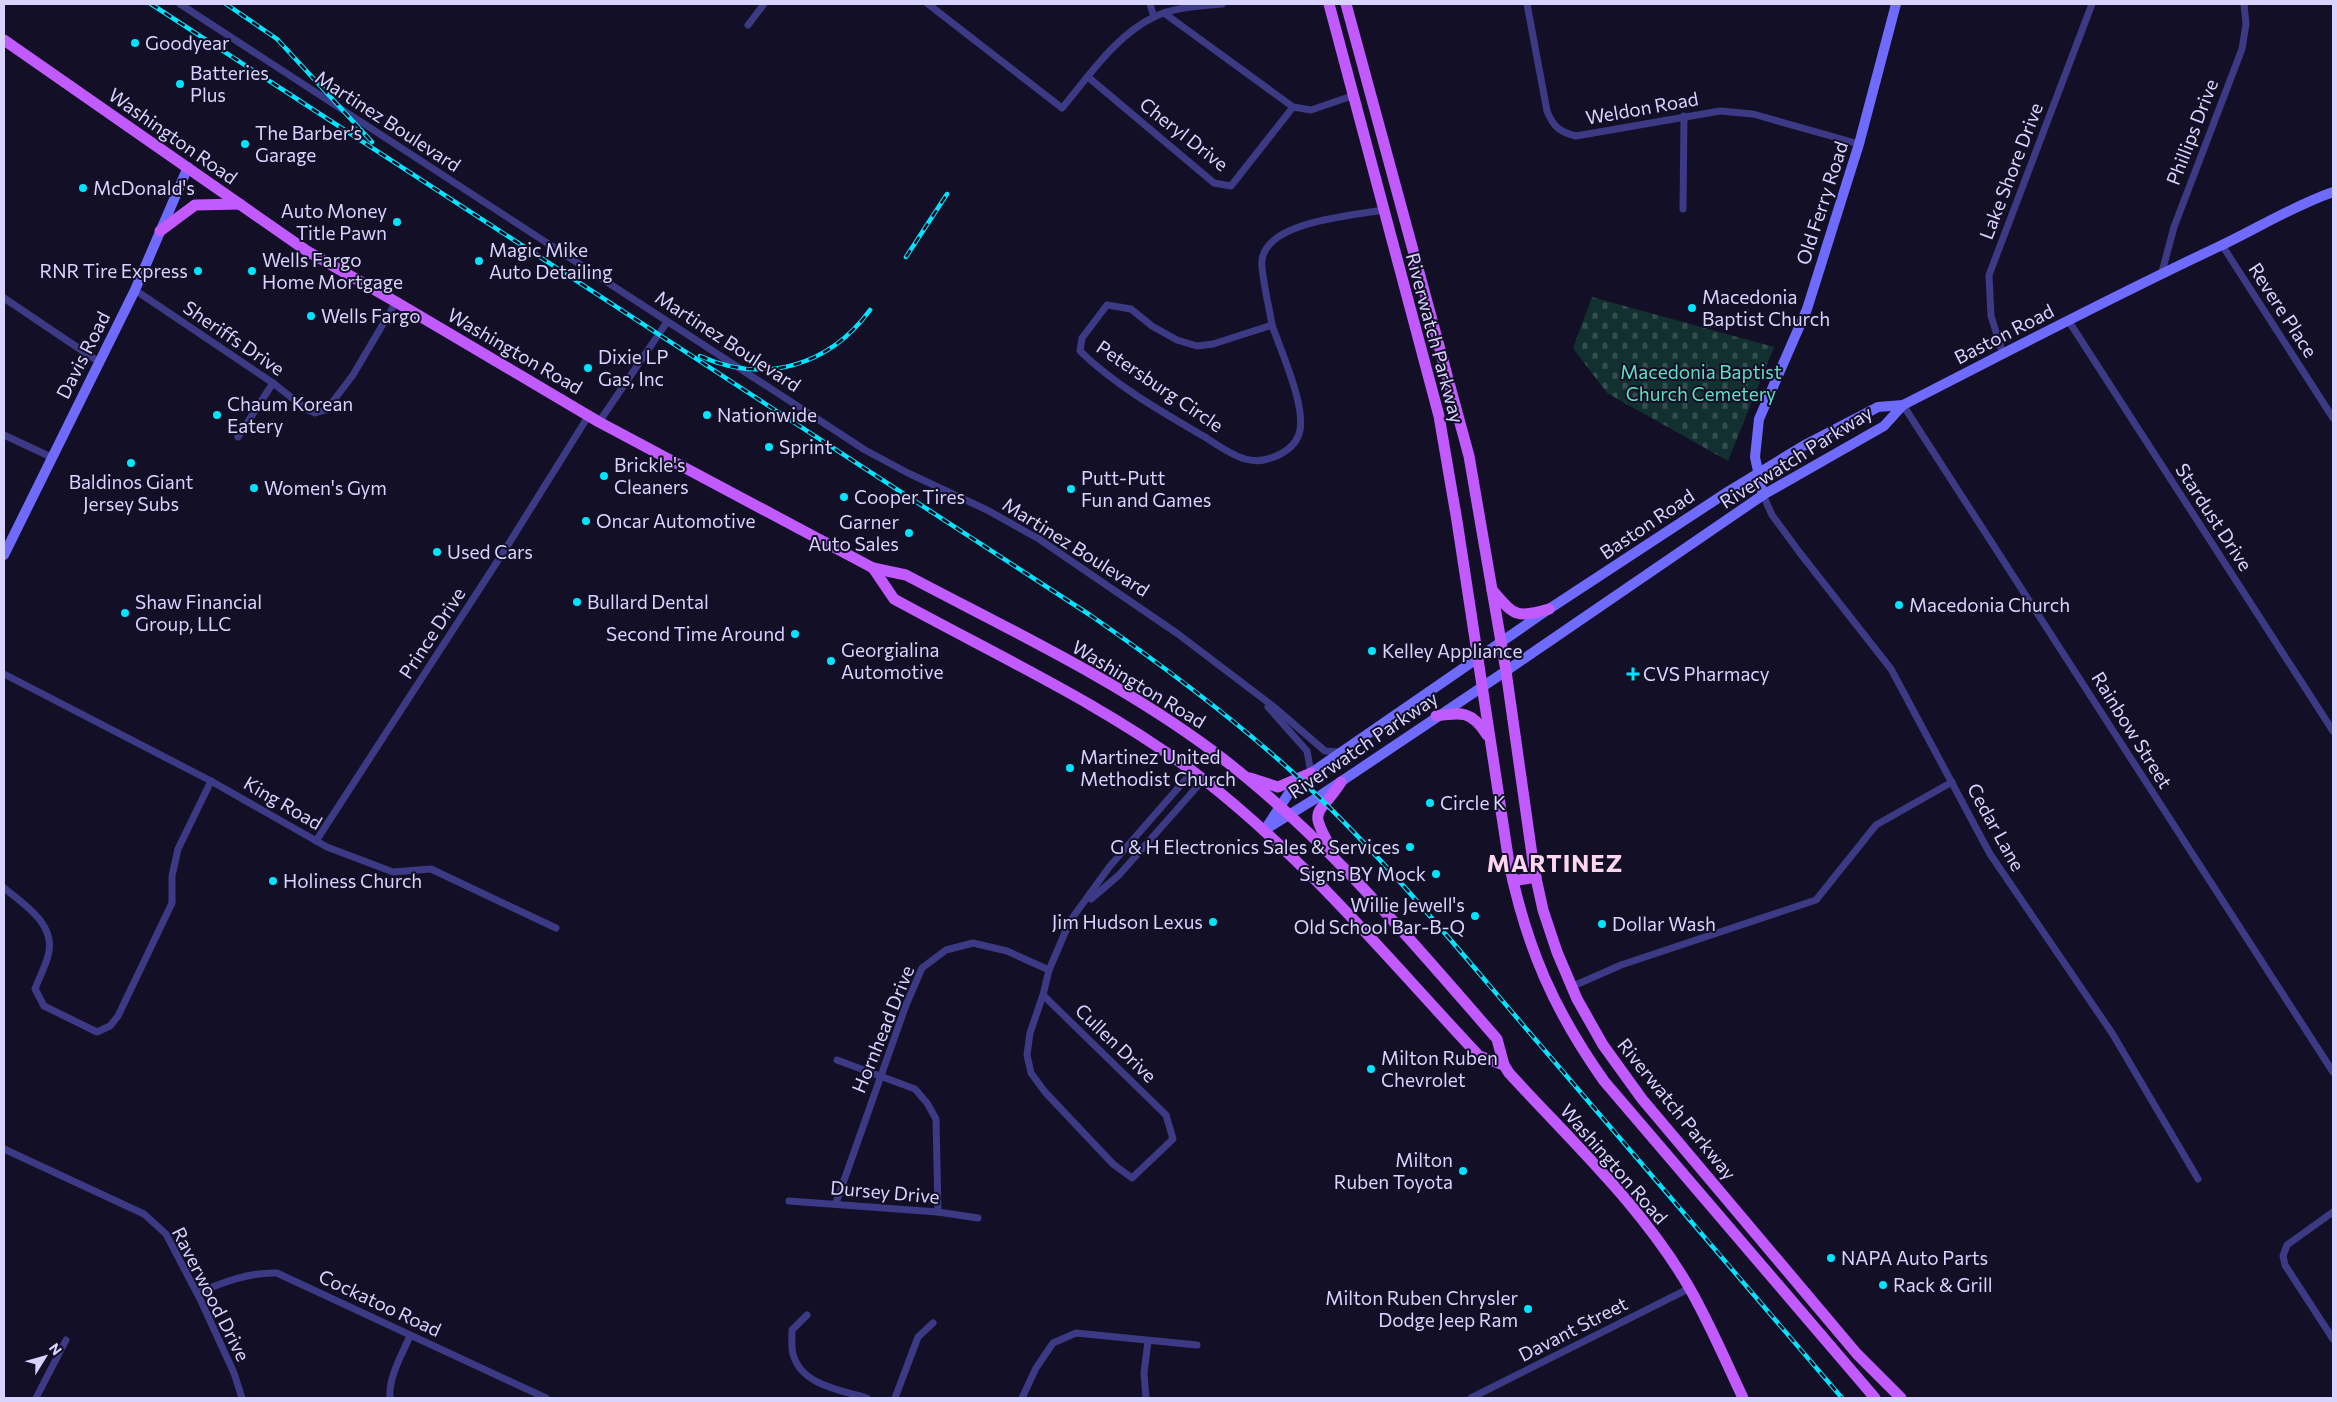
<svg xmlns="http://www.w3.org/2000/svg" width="2337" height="1402" viewBox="0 0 2337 1402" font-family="Commissioner,sans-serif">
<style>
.cemetery{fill:url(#cemetery-stones)}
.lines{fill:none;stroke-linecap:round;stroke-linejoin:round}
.street{stroke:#3d3a85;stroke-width:7}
.secondary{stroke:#6f6bff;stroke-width:10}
.primary{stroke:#c25bff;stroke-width:11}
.rail-casing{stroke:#00e5ff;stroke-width:4.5}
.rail{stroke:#130f26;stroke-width:2.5;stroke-dasharray:8;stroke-linecap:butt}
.poi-dot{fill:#00e5ff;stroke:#130f26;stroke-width:2}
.labels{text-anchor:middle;stroke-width:4;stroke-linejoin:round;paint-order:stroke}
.poi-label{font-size:19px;fill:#d9d4ff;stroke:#130f26;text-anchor:start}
.street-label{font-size:19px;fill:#d9d4ff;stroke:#130f26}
.park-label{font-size:19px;fill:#5fe0c0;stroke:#130f26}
.district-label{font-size:24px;font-weight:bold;letter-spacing:1px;fill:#ffd6f0;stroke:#130f26}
</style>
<defs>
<pattern id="cemetery-stones" width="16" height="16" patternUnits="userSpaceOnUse" patternTransform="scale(1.25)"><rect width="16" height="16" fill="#12302f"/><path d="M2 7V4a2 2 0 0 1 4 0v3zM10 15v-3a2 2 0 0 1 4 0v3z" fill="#344d4e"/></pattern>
</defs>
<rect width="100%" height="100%" fill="#130f26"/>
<polygon class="cemetery" points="1592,297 1774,347 1728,461 1607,393 1573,348"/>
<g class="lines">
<g class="street">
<polyline points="180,4 865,450 908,473 987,510 1039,539 1178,634 1274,707 1325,751 1339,752"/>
<path d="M928 4 1062 108C1089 76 1116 35 1154 17 1174 7 1200 6 1222 4"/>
<polyline points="1150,4 1154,17"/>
<path d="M1527 4 1547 111C1553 126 1559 132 1576 136L1720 111 1753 114 1859 144"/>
<polyline points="1164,13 1293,107 1311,110 1352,96"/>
<polyline points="748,25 764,4"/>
<polyline points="1088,77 1214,183 1231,186 1293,107"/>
<polyline points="1683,209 1684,116"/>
<polyline points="2222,245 2333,418"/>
<polyline points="2162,272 2174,227 2242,49 2246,24 2244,4"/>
<polyline points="135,290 273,383 306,409 315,413 325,410 334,400 353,375 396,302"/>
<polyline points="4,298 99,362"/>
<path d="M1107 305 1131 309 1152 326 1177 340 1197 346 1213 344 1272 325C1281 351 1305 404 1300 430 1296 452 1265 465 1245 459 1231 455 1217 445 1205 437 1162 412 1116 386 1080 351L1082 338Z"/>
<polyline points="2068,320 2333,731"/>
<path d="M1272 325C1270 311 1260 270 1262 260 1267 221 1352 216 1383 210"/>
<polyline points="2003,354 1991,316 1989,275 2092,4"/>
<polyline points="1903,405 2333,1072"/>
<polyline points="599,422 667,322"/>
<polyline points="4,435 51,457"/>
<polyline points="238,437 273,383"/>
<polyline points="1763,495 1772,515 1800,553 1891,669 1990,854 2112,1033 2198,1179"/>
<polyline points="4,674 211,781 327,847 393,872 431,869 556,928"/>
<polyline points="1268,707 1307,751 1311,773"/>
<polyline points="316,841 506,548 589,415"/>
<path d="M4 888C25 905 57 925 48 956 45 967 39 978 35 989L44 1006 97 1032 110 1026 118 1016 172 903V876L178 849 211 781"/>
<polyline points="1091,899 1119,875 1203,780"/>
<polyline points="1571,987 1621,965 1816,900 1876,825 1952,782"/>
<polyline points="1043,995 1166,1115 1173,1139 1132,1178 1113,1164 1045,1092 1031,1073 1027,1055 1030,1033 1043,995 1049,970 1070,921 1110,866 1192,772"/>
<polyline points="837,1060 915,1089 927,1103 936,1119 938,1212"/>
<polyline points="4,1149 144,1214 166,1234 201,1301 234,1373 242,1398"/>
<polyline points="789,1201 938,1212 978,1218"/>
<polyline points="836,1203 906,1005 922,968 946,950 973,943 1007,951 1049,970"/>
<polyline points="2333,1212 2287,1245 2283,1256 2285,1265 2333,1339"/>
<path d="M197 1293C222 1283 249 1272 277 1273L546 1398"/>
<path d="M807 1315 792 1330C792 1338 791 1347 793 1354 801 1385 840 1390 867 1398"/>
<polyline points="36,1398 66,1340"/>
<path d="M390 1398C388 1378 402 1354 410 1336"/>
<polyline points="895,1398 918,1337 933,1323"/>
<polyline points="1022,1398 1036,1368 1053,1343 1076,1333 1197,1345"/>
<polyline points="1146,1398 1144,1373 1148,1341"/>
<polyline points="1471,1398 1690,1288"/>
</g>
<g class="secondary">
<polyline points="1763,495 1755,457 1759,419 1807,309 1859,144 1896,4"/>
<polyline points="4,555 135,290 188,167"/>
<polyline points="1266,829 1318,797 1506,671 1763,495 1884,426 1903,405"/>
<path d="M1264 831 1289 793 1311 773 1549 609 1729 491 1803 446 1878 407 1903 405C2009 351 2113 296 2220 246 2258 228 2293 206 2333 192"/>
</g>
<g class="primary">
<path d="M1329 4 1439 416 1457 521 1509 863C1527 949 1554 1010 1604 1081L1875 1398"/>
<polyline points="1346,4 1469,456 1506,671 1534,869 1543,910 1557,952 1577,999 1603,1045 1642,1099 1857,1354 1901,1398"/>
<path d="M4 40 307 251 396 302 599 422 873 568 906 575C1010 630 1119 681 1214 752 1322 833 1408 937 1497 1039L1504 1065 1509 1073C1572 1142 1643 1207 1690 1289 1710 1324 1726 1362 1743 1398"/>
<polyline points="160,231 195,205 240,204"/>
<path d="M873 568 894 599C998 656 1109 707 1203 779 1307 860 1390 961 1479 1056L1504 1065"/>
<path d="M1492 590C1514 615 1515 619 1549 609"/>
<path d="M1436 716C1462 712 1472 711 1487 735"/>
<polyline points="1250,778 1278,787 1311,773"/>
<path d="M1332 850C1307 806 1318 818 1341 782"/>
<polyline points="1513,881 1536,877"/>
</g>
<defs>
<g id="rail">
<path d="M151 4 1090 615C1159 663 1227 713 1289 769 1377 849 1452 942 1529 1032 1634 1154 1738 1276 1842 1398"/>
<polyline points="226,4 277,39 372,142"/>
<polyline points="906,257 947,194"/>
<path d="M700 356C764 385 829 366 870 310"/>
</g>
</defs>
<use href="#rail" class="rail-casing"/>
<use href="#rail" class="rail"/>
</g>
<g class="poi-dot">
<circle cx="135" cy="43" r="5"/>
<circle cx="180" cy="84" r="5"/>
<circle cx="245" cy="144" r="5"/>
<circle cx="83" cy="188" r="5"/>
<circle cx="397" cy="222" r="5"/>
<circle cx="479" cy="261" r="5"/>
<circle cx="198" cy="271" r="5"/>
<circle cx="252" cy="271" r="5"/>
<circle cx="1692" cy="308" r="5"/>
<circle cx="311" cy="316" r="5"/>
<circle cx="588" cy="368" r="5"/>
<circle cx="217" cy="415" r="5"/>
<circle cx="707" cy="415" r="5"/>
<circle cx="769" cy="447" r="5"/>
<circle cx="131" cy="463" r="5"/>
<circle cx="604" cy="476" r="5"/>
<circle cx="254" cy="488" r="5"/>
<circle cx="1071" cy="489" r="5"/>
<circle cx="844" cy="497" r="5"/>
<circle cx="586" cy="521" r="5"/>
<circle cx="909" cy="533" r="5"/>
<circle cx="437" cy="552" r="5"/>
<circle cx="577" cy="602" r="5"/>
<circle cx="1899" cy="605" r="5"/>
<circle cx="125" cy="613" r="5"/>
<circle cx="795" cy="634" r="5"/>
<circle cx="1372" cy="651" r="5"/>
<circle cx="831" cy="661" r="5"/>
<path d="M1630.5 666.5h5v5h5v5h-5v5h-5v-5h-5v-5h5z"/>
<circle cx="1070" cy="768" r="5"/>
<circle cx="1430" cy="803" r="5"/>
<circle cx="1410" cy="847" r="5"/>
<circle cx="1436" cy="874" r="5"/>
<circle cx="273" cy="881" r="5"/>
<circle cx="1475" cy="916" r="5"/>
<circle cx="1213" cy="922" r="5"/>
<circle cx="1602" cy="924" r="5"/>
<circle cx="1371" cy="1069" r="5"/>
<circle cx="1463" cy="1171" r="5"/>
<circle cx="1831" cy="1258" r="5"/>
<circle cx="1883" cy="1285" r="5"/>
<circle cx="1528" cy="1309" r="5"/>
</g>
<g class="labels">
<g class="poi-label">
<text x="145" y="50">Goodyear</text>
<text x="190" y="80">Batteries<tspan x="190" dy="22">Plus</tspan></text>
<text x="255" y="140">The Barber’s<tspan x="255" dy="22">Garage</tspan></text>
<text x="93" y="195">McDonald's</text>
<text x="387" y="218" text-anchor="end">Auto Money<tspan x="387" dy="22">Title Pawn</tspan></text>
<text x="489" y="257">Magic Mike<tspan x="489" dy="22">Auto Detailing</tspan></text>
<text x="262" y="267">Wells Fargo<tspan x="262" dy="22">Home Mortgage</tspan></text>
<text x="188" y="278" text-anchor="end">RNR Tire Express</text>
<text x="1702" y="304">Macedonia<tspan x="1702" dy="22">Baptist Church</tspan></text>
<text x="321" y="323">Wells Fargo</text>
<text x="598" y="364">Dixie LP<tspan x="598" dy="22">Gas, Inc</tspan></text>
<text x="227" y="411">Chaum Korean<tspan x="227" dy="22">Eatery</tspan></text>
<text x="717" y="422">Nationwide</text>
<text x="779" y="454">Sprint</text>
<text x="614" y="472">Brickle's<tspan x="614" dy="22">Cleaners</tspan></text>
<text x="1081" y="485">Putt-Putt<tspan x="1081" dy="22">Fun and Games</tspan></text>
<text x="131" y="489" text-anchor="middle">Baldinos Giant<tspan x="131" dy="22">Jersey Subs</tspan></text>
<text x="264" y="495">Women's Gym</text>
<text x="854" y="504">Cooper Tires</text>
<text x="596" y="528">Oncar Automotive</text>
<text x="899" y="529" text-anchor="end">Garner<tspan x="899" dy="22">Auto Sales</tspan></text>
<text x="447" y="559">Used Cars</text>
<text x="135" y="609">Shaw Financial<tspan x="135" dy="22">Group, LLC</tspan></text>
<text x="587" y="609">Bullard Dental</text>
<text x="1909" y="612">Macedonia Church</text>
<text x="785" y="641" text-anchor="end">Second Time Around</text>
<text x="841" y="657">Georgialina<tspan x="841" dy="22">Automotive</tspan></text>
<text x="1382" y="658">Kelley Appliance</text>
<text x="1643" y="681">CVS Pharmacy</text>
<text x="1080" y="764">Martinez United<tspan x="1080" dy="22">Methodist Church</tspan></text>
<text x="1440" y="810">Circle K</text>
<text x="1400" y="854" text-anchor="end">G &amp; H Electronics Sales &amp; Services</text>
<text x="1426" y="881" text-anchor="end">Signs BY Mock</text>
<text x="283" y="888">Holiness Church</text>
<text x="1465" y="912" text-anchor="end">Willie Jewell's<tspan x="1465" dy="22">Old School Bar-B-Q</tspan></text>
<text x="1203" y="929" text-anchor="end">Jim Hudson Lexus</text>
<text x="1612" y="931">Dollar Wash</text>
<text x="1381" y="1065">Milton Ruben<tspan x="1381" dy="22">Chevrolet</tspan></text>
<text x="1453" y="1167" text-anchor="end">Milton<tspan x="1453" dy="22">Ruben Toyota</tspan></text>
<text x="1841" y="1265">NAPA Auto Parts</text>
<text x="1893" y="1292">Rack &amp; Grill</text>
<text x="1518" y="1305" text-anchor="end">Milton Ruben Chrysler<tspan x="1518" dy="22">Dodge Jeep Ram</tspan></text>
</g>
<g class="street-label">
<text transform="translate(1642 108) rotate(-10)" y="7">Weldon Road</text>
<text transform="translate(388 121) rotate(33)" y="7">Martinez Boulevard</text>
<text transform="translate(2192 132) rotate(-69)" y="7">Phillips Drive</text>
<text transform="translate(1184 134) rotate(38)" y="7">Cheryl Drive</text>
<text transform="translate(173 136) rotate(35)" y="7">Washington Road</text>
<text transform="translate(2011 171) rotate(-69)" y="7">Lake Shore Drive</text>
<text transform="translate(1822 203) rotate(-72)" y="7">Old Ferry Road</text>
<text transform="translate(2283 310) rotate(57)" y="7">Revere Place</text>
<text transform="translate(2004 334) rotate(-27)" y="7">Baston Road</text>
<text transform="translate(234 338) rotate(34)" y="7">Sheriffs Drive</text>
<text transform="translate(1435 338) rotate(75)" y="7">Riverwatch Parkway</text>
<text transform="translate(728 341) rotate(33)" y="7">Martinez Boulevard</text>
<text transform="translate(515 351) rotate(30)" y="7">Washington Road</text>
<text transform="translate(83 355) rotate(-63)" y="7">Davis Road</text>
<text transform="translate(1160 386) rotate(34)" y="7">Petersburg Circle</text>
<text transform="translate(1796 457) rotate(-32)" y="7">Riverwatch Parkway</text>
<text transform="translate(2214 517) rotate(57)" y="7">Stardust Drive</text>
<text transform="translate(1647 524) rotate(-34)" y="7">Baston Road</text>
<text transform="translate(1076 547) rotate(32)" y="7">Martinez Boulevard</text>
<text transform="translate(432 633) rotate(-57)" y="7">Prince Drive</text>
<text transform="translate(1139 684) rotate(31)" y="7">Washington Road</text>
<text transform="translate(2132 730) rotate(58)" y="7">Rainbow Street</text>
<text transform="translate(1363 745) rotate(-34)" y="7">Riverwatch Parkway</text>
<text transform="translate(283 803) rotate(30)" y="7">King Road</text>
<text transform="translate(1996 827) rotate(61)" y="7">Cedar Lane</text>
<text transform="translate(883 1029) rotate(-68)" y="7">Hornhead Drive</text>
<text transform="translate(1116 1043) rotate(44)" y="7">Cullen Drive</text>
<text transform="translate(1677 1109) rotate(51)" y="7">Riverwatch Parkway</text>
<text transform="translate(1614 1164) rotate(49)" y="7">Washington Road</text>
<text transform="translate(885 1192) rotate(5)" y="7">Dursey Drive</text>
<text transform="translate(211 1294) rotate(63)" y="7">Raverwood Drive</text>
<text transform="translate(380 1303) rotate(25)" y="7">Cockatoo Road</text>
<text transform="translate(1573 1329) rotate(-27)" y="7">Davant Street</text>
</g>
<g class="park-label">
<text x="1701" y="379">Macedonia Baptist<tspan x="1701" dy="22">Church Cemetery</tspan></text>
</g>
<g class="district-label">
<text x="1555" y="872">MARTINEZ</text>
</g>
</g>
<rect width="2337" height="1402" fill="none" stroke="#d9d4ff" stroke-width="10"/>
<g transform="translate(45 1357) rotate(53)" stroke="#130f26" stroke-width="4" paint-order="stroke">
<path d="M0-4L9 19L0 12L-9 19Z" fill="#d9d4ff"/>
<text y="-8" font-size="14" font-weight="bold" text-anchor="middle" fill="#d9d4ff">N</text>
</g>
</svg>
